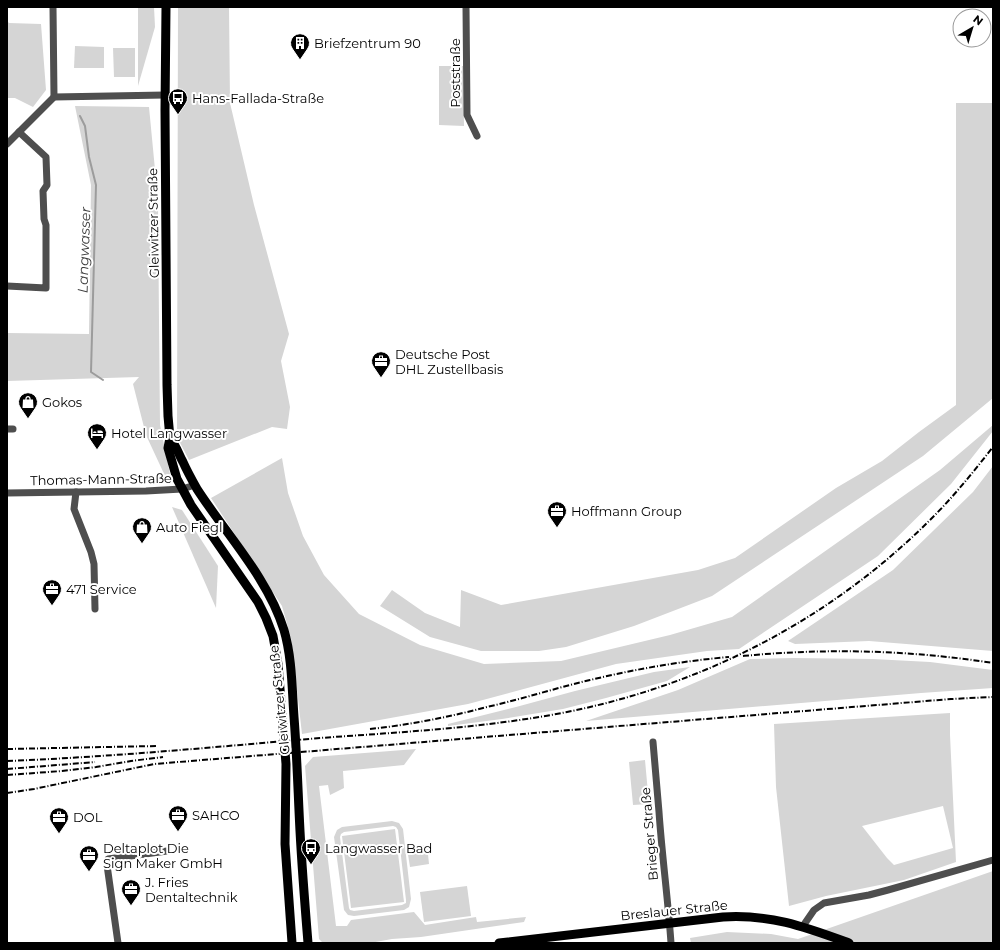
<svg xmlns="http://www.w3.org/2000/svg" width="1000" height="950" viewBox="0 0 1000 950" font-family="Montserrat,sans-serif">
<style>
.green{fill:#d5d5d5;fill-rule:evenodd}
.lines{fill:none;stroke-linecap:round;stroke-linejoin:round}
.stream{stroke:#9c9c9c;stroke-width:2}
.minor{stroke:#4e4e4e;stroke-width:7}
.major{stroke:#000;stroke-width:9}
.rail{stroke:#000;stroke-width:2;stroke-dasharray:6 2 1 2;stroke-linecap:butt}
.labels{text-anchor:middle;stroke-width:4;stroke-linejoin:round;paint-order:stroke}
.poi-label{font-size:13px;fill:#000;stroke:#fff;text-anchor:start}
.street-label{font-size:13px;fill:#000;stroke:#fff}
.water-label{font-size:14px;font-style:italic;fill:#3d3d3d;stroke:#fff}
</style>
<rect width="100%" height="100%" fill="#fff"/>
<g class="green">
<polygon points="138,7 154,7 155,27 138,86"/>
<polygon points="178,7 229,7 230,103 254,205 289,334 281,361 290,407 287,429 272,427 189,460 177,437"/>
<polygon points="7,21 9,23 41,24 46,90 33,107 15,98 7,98"/>
<polygon points="75,46 104,47 104,68 74,68"/>
<polygon points="113,48 135,48 135,77 114,77"/>
<polygon points="439,66 463,66 464,126 439,125"/>
<polygon points="956,103 993,103 993,398 923,456 712,596 634,626 566,647 539,651 481,651 430,637 380,606 392,590 425,613 460,627 461,590 501,605 698,570 735,558 836,488 882,461 919,432 956,405"/>
<polygon points="75,106 149,107 158,201 159,322 160,425 170,474 166,478 146,435 133,384 139,377 7,381 7,333 89,334 91,185"/>
<polygon points="993,425 993,431 951,484 878,556 739,649 707,651 616,664 468,704 302,734 291,638 282,606 211,498 282,458 288,493 303,536 324,575 359,614 420,645 484,664 561,661 670,635 732,617 940,470"/>
<polygon points="993,466 993,651 869,641 795,644 788,641 893,570 973,492"/>
<polygon points="172,507 182,510 218,566 216,608"/>
<polygon points="793,658 873,659 930,662 993,670 993,688 921,693 586,721 678,690 750,659"/>
<polygon points="690,667 667,681 606,698 563,709 502,719 448,726 448,724 516,707 575,691 654,672"/>
<path d="M950 713V735L956 862 904 880 826 896 789 906 776 787 774 724ZM943 806 953 848 894 865 887 858 862 826Z"/>
<polygon points="416,749 404,765 343,771 344,788 330,795 328,785 319,786 336,926 347,926 351,920 414,912 425,925 476,917 477,922 526,917 524,922 421,937 392,939 370,943 323,943 319,939 305,766 313,757"/>
<polygon points="645,760 649,804 633,805 629,762"/>
<path d="M392 821 399 823 403 829 411 899 409 907 404 910 354 916 348 915 344 910 334 837 337 830 342 827ZM393 826 396 827 398 830 406 900V903L402 905 354 911 350 910 349 908 340 837 341 834 344 832Z"/>
<polygon points="395,829 404,902 351,908 342,836"/>
<polygon points="427,845 429,864 410,867 407,848"/>
<polygon points="993,871 993,943 691,943 690,938 727,932 771,934 798,939"/>
<polygon points="467,886 471,916 424,922 420,892"/>
</g>
<g class="lines">
<polyline class="stream" points="80,116 85,126 89,157 96,185 91,372 103,380"/>
<g class="minor">
<polyline points="53,7 54,97"/>
<polyline points="466,7 467,115 477,136"/>
<polyline points="7,144 54,97 165,95"/>
<polyline points="7,286 46,288 46,225 44,219 43,191 47,185 46,157 19,132"/>
<polyline points="7,429 13,429"/>
<polyline points="76,492 74,509 91,552 94,564 95,609"/>
<polyline points="7,493 146,491 182,489 195,485"/>
<path d="M653 742C655 765 657 789 659 812 662 856 668 899 671 943"/>
<polyline points="803,926 814,910 824,903 869,895 888,890 993,860"/>
<polyline points="118,943 107,865 108,859 167,851"/>
</g>
<g class="major">
<polyline points="166,7 165,110 167,385 168,416 170,438 168,448 177,479 191,505 258,602 266,618 273,636 278,664 286,764 285,844 292,943"/>
<path d="M170 438C177 447 178 453 183 462 187 471 192 480 197 489 226 534 268 578 284 630 292 657 292 689 294 717 297 755 298 793 300 831 302 869 305 906 308 943"/>
<path d="M499 943 723 917C771 914 805 927 849 943"/>
</g>
<g class="rail">
<path d="M743 656C826 648 910 650 993 663"/>
<path d="M370 729C409 725 449 717 487 707 522 699 556 688 590 680 636 669 682 661 729 657"/>
<polyline points="7,749 157,746"/>
<path d="M7 761C111 757 215 747 320 738 402 732 485 728 567 712 706 684 833 618 933 517 955 495 974 471 993 447"/>
<polyline points="7,769 95,762"/>
<polyline points="7,775 62,771 96,767 131,761 163,757"/>
<polyline points="7,793 34,789 154,764 951,699 993,697"/>
</g>
</g>
<defs>
<symbol id="building-pin" viewBox="-11 -11 22 30"><path d="M0 17L-7.5 6A9.5 9.5 0 1 1 7.5 6Z" fill="#000" stroke="#fff"/><path d="M-4-6H4V6H1V3H-1V6H-4ZM-2.5-4.3h1.7v1.8h-1.7ZM.8-4.3h1.7v1.8H.8ZM-2.5-1h1.7V.8h-1.7ZM.8-1h1.7V.8H.8Z" fill="#fff"/></symbol>
<symbol id="bus-pin" viewBox="-11 -11 22 30"><path d="M0 17L-7.5 6A9.5 9.5 0 1 1 7.5 6Z" fill="#000" stroke="#fff"/><path d="M-5-6H5V4H4V6H2V4H-2V6H-4V4H-5ZM-3.5-4V0h7V-4ZM-3.5 1.2v1.5H-2V1.2ZM2 1.2v1.5H3.5V1.2Z" fill="#fff"/></symbol>
<symbol id="office-pin" viewBox="-11 -11 22 30"><path d="M0 17L-7.5 6A9.5 9.5 0 1 1 7.5 6Z" fill="#000" stroke="#fff"/><path d="M-6-3h4V-5.5h4V-3h4V5H-6ZM-1-4.5V-3h2v-1.5ZM-6 0V1H6V0Z" fill="#fff"/></symbol>
<symbol id="shop-pin" viewBox="-11 -11 22 30"><path d="M0 17L-7.5 6A9.5 9.5 0 1 1 7.5 6Z" fill="#000" stroke="#fff"/><path d="M-5-2.5h2.3a2.7 3.5 0 0 1 5.4 0H5L5.5 6h-11ZM-1.5-2.5h3a1.5 2.3 0 0 0-3 0Z" fill="#fff"/></symbol>
<symbol id="hotel-pin" viewBox="-11 -11 22 30"><path d="M0 17L-7.5 6A9.5 9.5 0 1 1 7.5 6Z" fill="#000" stroke="#fff"/><path d="M-6-4.5h1.5V1H6V5H4.5V3h-9V5H-6ZM-4 0a1.8 1.8 0 1 1 3.6 0ZM.5 0V-2.5h3Q6-2.5 6 0Z" fill="#fff"/></symbol>
</defs>
<g fill-rule="evenodd">
<use href="#building-pin" x="289" y="32" width="22" height="30"/>
<use href="#bus-pin" x="167" y="87" width="22" height="30"/>
<use href="#office-pin" x="370" y="350" width="22" height="30"/>
<use href="#shop-pin" x="17" y="391" width="22" height="30"/>
<use href="#hotel-pin" x="86" y="422" width="22" height="30"/>
<use href="#office-pin" x="546" y="500" width="22" height="30"/>
<use href="#shop-pin" x="131" y="516" width="22" height="30"/>
<use href="#office-pin" x="41" y="578" width="22" height="30"/>
<use href="#office-pin" x="167" y="804" width="22" height="30"/>
<use href="#office-pin" x="48" y="806" width="22" height="30"/>
<use href="#bus-pin" x="300" y="837" width="22" height="30"/>
<use href="#office-pin" x="78" y="844" width="22" height="30"/>
<use href="#office-pin" x="120" y="878" width="22" height="30"/>
</g>
<g class="labels">
<g class="poi-label">
<text x="314" y="48">Briefzentrum 90</text>
<text x="192" y="103">Hans-Fallada-Straße</text>
<text x="395" y="359">Deutsche Post<tspan x="395" dy="15">DHL Zustellbasis</tspan></text>
<text x="42" y="407">Gokos</text>
<text x="111" y="438">Hotel Langwasser</text>
<text x="571" y="516">Hoffmann Group</text>
<text x="156" y="532">Auto Fiegl</text>
<text x="66" y="594">471 Service</text>
<text x="192" y="820">SAHCO</text>
<text x="73" y="822">DOL</text>
<text x="103" y="853">Deltaplot Die<tspan x="103" dy="15">Sign Maker GmbH</tspan></text>
<text x="325" y="853">Langwasser Bad</text>
<text x="145" y="887">J. Fries<tspan x="145" dy="15">Dentaltechnik</tspan></text>
</g>
<g class="street-label">
<text transform="translate(455 73) rotate(-90)" y="5">Poststraße</text>
<text transform="translate(153 223) rotate(-91)" y="5">Gleiwitzer Straße</text>
<text transform="translate(101 479) rotate(-1)" y="5">Thomas-Mann-Straße</text>
<text transform="translate(279 700) rotate(-96)" y="5">Gleiwitzer Straße</text>
<text transform="translate(649 834) rotate(-95)" y="5">Brieger Straße</text>
<text transform="translate(674 910) rotate(-6)" y="5">Breslauer Straße</text>
</g>
<g class="water-label">
<text transform="translate(84 250) rotate(-88)" y="5">Langwasser</text>
</g>
</g>
<rect width="1000" height="950" fill="none" stroke="#000000" stroke-width="16"/>
<g transform="translate(972 28) rotate(38)"><circle r="19" fill="#ffffff" stroke="#999999"/>
<path d="M0-3L7 15L0 10L-7 15Z" fill="#000000"/>
<text y="-6" font-size="11" font-weight="bold" text-anchor="middle" fill="#000000">N</text>
</g>
</svg>
